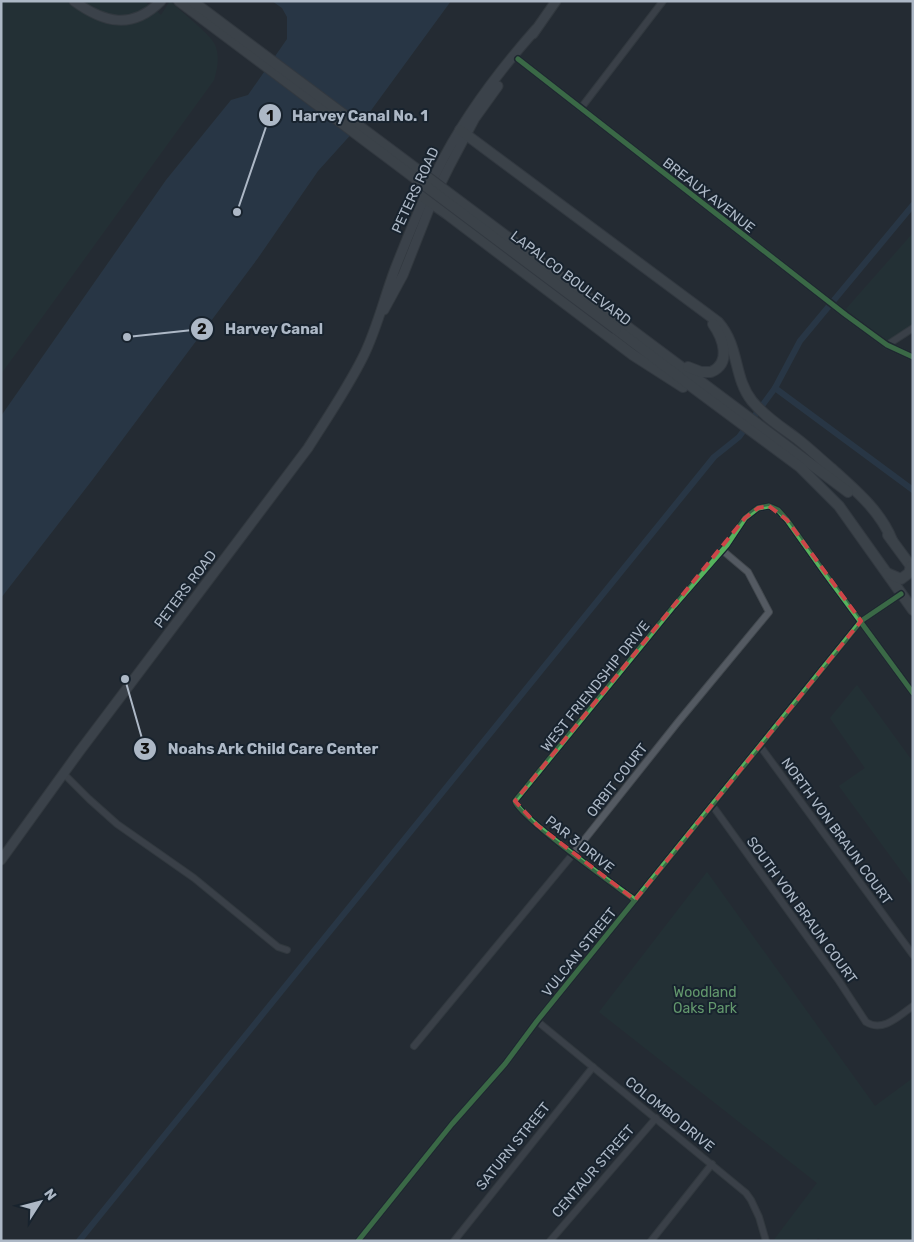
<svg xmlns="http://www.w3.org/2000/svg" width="914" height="1242" viewBox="0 0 914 1242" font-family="Rubik,sans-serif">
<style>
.green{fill:#223739}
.water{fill:#2e445c}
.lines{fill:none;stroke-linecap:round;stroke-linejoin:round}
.canal{stroke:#2e445c;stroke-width:6}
.minor-casing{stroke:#42484e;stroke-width:8}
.secondary-casing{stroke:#42484e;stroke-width:11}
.primary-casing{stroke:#424850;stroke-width:12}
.minor{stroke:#545a62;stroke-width:6}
.secondary{stroke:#585e67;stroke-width:9}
.primary{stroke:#575d64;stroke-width:10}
.primary-bridge-casing{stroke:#424850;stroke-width:12;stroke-linecap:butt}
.primary-bridge{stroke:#575d64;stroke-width:10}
.cycleway-casing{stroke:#18232e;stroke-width:8}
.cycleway{stroke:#56b35d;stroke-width:5}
.marked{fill:none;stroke:#ce4548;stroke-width:4;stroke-dasharray:10 6;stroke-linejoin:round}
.labels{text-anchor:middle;stroke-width:4;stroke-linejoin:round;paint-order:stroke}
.street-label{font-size:14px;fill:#adb8c6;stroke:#18232e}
.park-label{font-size:14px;fill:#63986d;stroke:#18232e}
.leader{fill:none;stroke:#adb8c6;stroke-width:2}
.callout-dot{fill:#adb8c6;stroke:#18232e;stroke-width:2}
.mark-label{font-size:15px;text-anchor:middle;font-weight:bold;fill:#111}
.callout-label{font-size:15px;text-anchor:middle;font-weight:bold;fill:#adb8c6;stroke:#18232e;stroke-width:4;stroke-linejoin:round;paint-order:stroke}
</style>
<rect width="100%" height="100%" fill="#252c33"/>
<g class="green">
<path d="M1 1H144L161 15 170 1C179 10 212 36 215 45 220 57 217 69 214 80L1 374Z"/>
<polygon points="913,233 913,328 887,345 846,309"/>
<polygon points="857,685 913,762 913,887 839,786 865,768 830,718"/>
<polygon points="707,872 875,1106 913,1078 913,1237 907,1241 822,1241 818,1238 815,1241 773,1241 817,1183 599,1012"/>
</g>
<polygon class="water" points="272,1 451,1 364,120 318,171 258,258 93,479 1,598 1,416 166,180 231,100 248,95 287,39 287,17 282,8"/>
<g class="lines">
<g class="canal">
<polyline points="775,388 913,490"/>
<polyline points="79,1241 714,457 739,437 775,388 800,341 913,205"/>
</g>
<defs>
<g id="minor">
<polyline points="518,59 846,315 887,345 913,357"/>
<polyline points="581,108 663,1"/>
<polyline points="887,345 913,328"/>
<polyline points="760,746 913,955"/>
<polyline points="64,774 89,799 117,824 194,878 278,947 287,950"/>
<path d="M712 805 839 981 866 1022C883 1033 900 1015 913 1006"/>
<path d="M635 900C616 886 519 817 515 801L674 606 727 545 745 518 758 508 769 506 778 510 787 520 824 572 913 693"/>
<polyline points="537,1021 746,1193 751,1200 759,1217 766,1241"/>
<polyline points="414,1046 573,854 678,722 769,612 748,572 722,550"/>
<polyline points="358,1241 452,1124 505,1064 537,1021 861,621 901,594"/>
<polyline points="454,1241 593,1067"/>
<polyline points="550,1241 656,1118"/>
<polyline points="651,1241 712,1164"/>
</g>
<g id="secondary">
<path d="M74 1C104 23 132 30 161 1"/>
<polyline points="533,34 556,1"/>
<polyline points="384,310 403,275 433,199 449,167 475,118 498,86"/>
<path d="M1 860 79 752 308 448C327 418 347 389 363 357 377 329 384 298 395 269 408 236 421 203 437 171 462 120 498 72 536 29"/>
</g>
<g id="primary">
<polyline points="179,1 339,121"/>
<polyline points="192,1 343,114"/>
<path d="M460 130 718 322C740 347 733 377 752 401 764 416 781 427 796 438 808 447 819 458 831 468 854 489 880 510 892 540"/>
<polyline points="424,198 447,214 633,355 683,387"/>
<polyline points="621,322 848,492"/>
<polyline points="616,329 695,389 800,467 839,506 913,610"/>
<path d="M688 367 701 372H711C732 363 723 338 713 324"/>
<polyline points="888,535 913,569"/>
<polyline points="887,573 901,579 909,573 911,566"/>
</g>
</defs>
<use href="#minor" class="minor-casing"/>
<use href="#secondary" class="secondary-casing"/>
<use href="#primary" class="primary-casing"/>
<use href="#minor" class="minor"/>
<use href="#secondary" class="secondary"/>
<use href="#primary" class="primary"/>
<defs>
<g id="primary-bridge">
<polyline points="343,114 621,322"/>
<polyline points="339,121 616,329"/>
</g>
</defs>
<use href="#primary-bridge" class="primary-bridge-casing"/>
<use href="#primary-bridge" class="primary-bridge"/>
<defs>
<g id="cycleway">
<polyline points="518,59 846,315 887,345 913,357"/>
<path d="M635 900C616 886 519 817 515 801L674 606 727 545 745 518 758 508 769 506 778 510 787 520 824 572 913 693"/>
<polyline points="358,1241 452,1124 505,1064 537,1021 861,621 901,594"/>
</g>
</defs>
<use href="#cycleway" class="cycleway-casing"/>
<use href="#cycleway" class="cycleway"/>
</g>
<path d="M0 0H914V1242H0ZM769 506 787 520 861 621 635 900 537 825 515 801 745 518 758 508Z" fill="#252c33" fill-opacity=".55" fill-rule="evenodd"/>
<path class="marked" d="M769 506 787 520 861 621 635 900 537 825 515 801 745 518 758 508Z"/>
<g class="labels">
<g class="street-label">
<text transform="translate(415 190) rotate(-65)" y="5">PETERS ROAD</text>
<text transform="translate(709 195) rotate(38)" y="5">BREAUX AVENUE</text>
<text transform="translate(571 278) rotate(37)" y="5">LAPALCO BOULEVARD</text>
<text transform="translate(185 589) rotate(-53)" y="5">PETERS ROAD</text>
<text transform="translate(595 686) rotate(-51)" y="5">WEST FRIENDSHIP DRIVE</text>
<text transform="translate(617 780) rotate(-52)" y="5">ORBIT COURT</text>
<text transform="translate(837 831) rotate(54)" y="5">NORTH VON BRAUN COURT</text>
<text transform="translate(580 844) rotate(38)" y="5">PAR 3 DRIVE</text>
<text transform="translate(802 910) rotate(54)" y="5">SOUTH VON BRAUN COURT</text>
<text transform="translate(579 952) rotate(-51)" y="5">VULCAN STREET</text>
<text transform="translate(670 1114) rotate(39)" y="5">COLOMBO DRIVE</text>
<text transform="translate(513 1146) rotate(-51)" y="5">SATURN STREET</text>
<text transform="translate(593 1171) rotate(-49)" y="5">CENTAUR STREET</text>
</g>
<g class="park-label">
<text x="705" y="997">Woodland<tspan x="705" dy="16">Oaks Park</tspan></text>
</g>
</g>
<path class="leader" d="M237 212L270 115M127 337L202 329M125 679L145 749"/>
<g class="callout-dot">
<circle cx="237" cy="212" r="5"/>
<circle cx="127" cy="337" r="5"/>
<circle cx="125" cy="679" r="5"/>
<circle cx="270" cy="115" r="12"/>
<circle cx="202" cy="329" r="12"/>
<circle cx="145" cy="749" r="12"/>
</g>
<g class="mark-label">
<text x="270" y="121">1</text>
<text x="202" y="334">2</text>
<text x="145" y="754">3</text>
</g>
<g class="callout-label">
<text x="360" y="121">Harvey Canal No. 1</text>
<text x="274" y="334">Harvey Canal</text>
<text x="273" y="754">Noahs Ark Child Care Center</text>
</g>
<rect width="914" height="1242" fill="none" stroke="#adb8c6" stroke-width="5"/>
<g transform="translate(40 1202) rotate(54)" stroke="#18232e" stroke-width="4" paint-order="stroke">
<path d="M0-4L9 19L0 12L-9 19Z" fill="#adb8c6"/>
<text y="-8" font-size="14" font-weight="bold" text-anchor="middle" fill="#adb8c6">N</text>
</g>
</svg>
